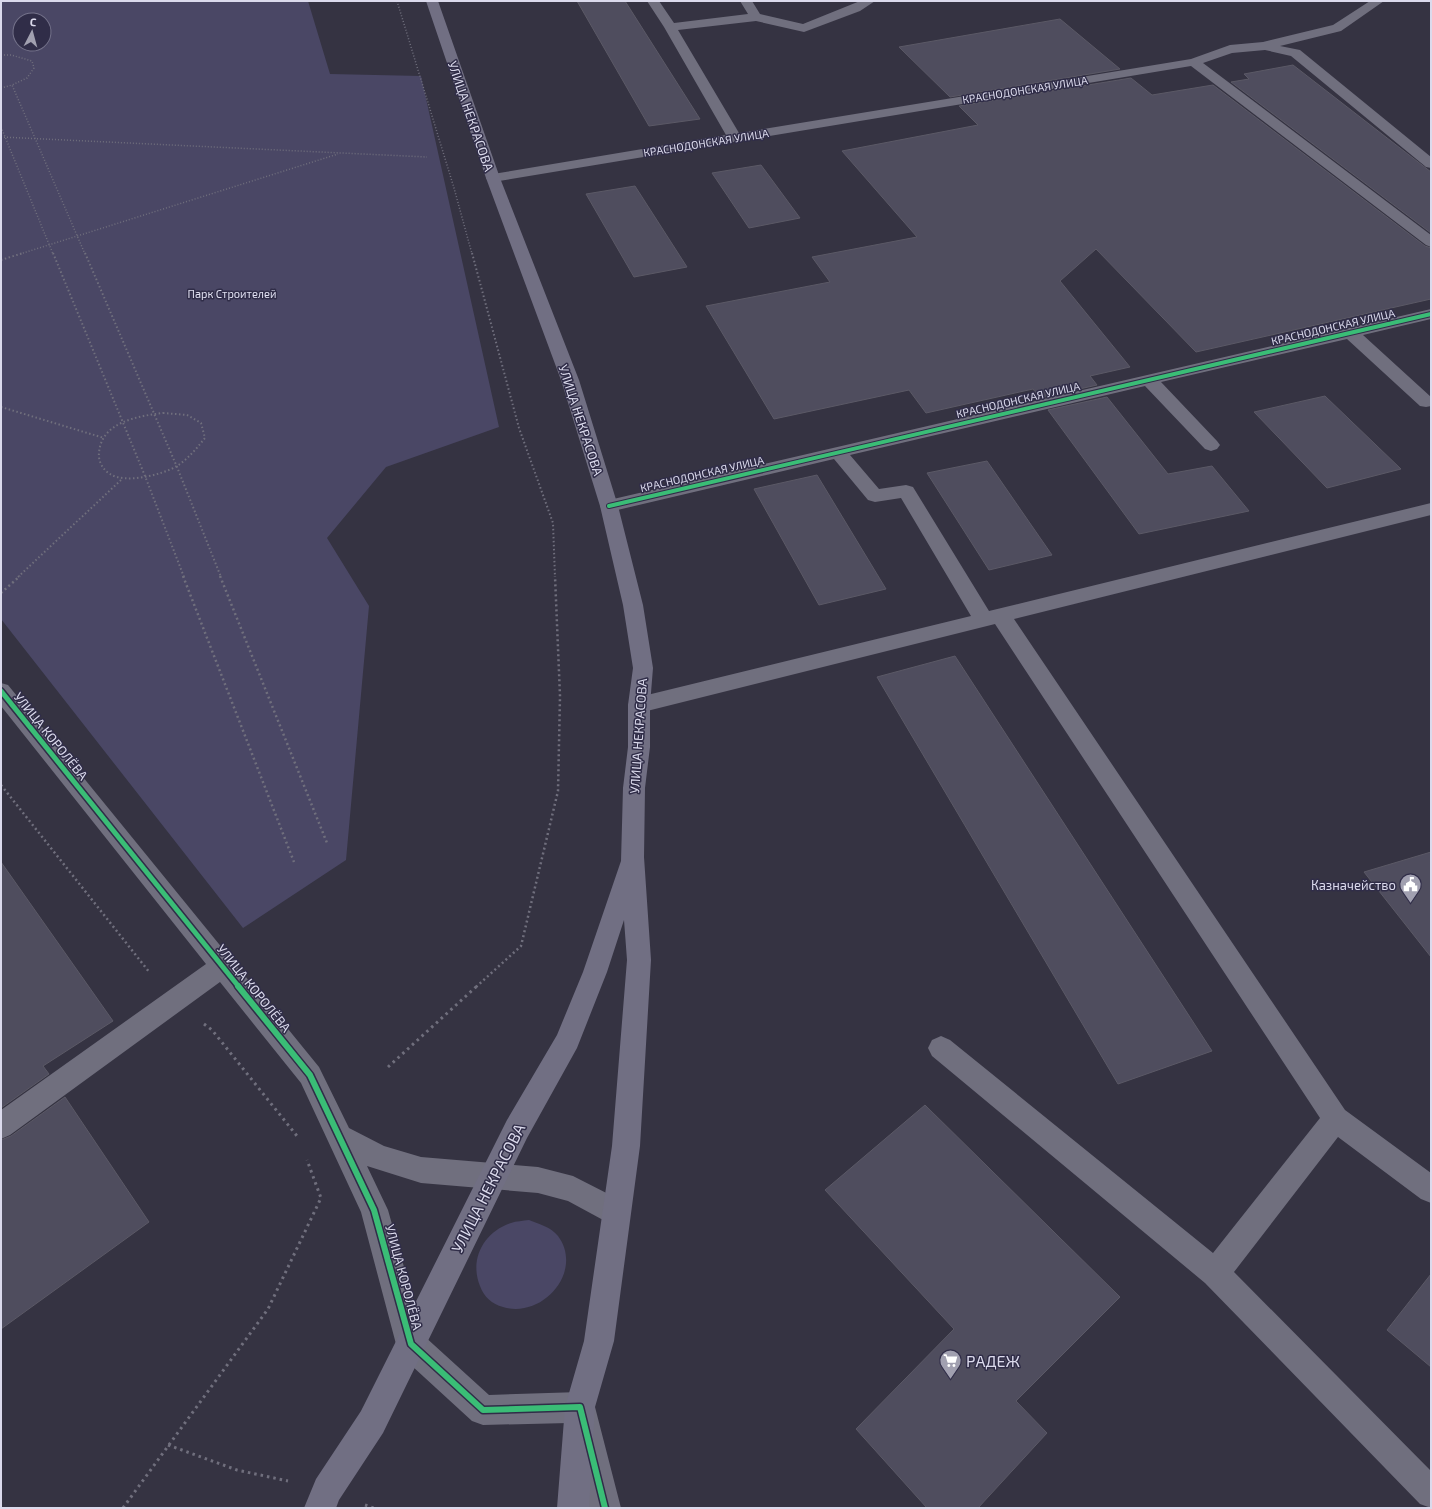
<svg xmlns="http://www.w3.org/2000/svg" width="1432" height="1509" viewBox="0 0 1432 1509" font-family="'Exo 2',sans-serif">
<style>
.green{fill:#4a4765;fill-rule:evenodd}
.building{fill:#4f4d5e;stroke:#5b5966}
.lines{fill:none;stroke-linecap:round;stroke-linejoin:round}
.path-far3{stroke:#706f7d;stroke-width:1.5;stroke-dasharray:1 2;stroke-linecap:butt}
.path-far2{stroke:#706f7d;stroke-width:2;stroke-dasharray:1.5 2.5;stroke-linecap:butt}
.path-far1{stroke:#706f7d;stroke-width:2.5;stroke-dasharray:2 3;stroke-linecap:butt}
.path{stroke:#706f7d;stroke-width:3;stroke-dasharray:2.5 4;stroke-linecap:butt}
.minor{fill:#706f7e;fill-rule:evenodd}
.major{fill:#716f83;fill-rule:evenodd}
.cycleway-far2-casing{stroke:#302d48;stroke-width:6}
.cycleway-far1-casing{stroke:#302d48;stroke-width:8}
.cycleway-casing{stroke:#302d48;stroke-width:9}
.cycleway-far2{stroke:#3abd76;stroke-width:4}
.cycleway-far1{stroke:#3abd76;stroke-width:5}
.cycleway{stroke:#3abd76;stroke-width:6}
.labels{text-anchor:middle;stroke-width:3;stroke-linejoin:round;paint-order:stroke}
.far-street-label{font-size:11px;fill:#dbdaec;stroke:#302d48}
.far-park-label{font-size:11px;fill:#e0e0f1;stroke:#302d48}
.street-label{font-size:13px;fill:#dbdaec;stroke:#302d48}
.poi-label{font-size:13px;fill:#dbdaec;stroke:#302d48;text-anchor:end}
.near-street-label{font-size:16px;fill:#dbdaec;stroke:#302d48}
.near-poi-label{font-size:16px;fill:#dbdaec;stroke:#302d48;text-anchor:start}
</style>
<rect width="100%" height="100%" fill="#353342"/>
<g class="green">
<path d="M1 1H308L330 74 421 76 499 427 386 467 327 538 369 606 346 860 243 928 1 619ZM20 20H44V44H20Z"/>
<path d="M529 1220C539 1224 551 1227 558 1236 584 1271 543 1319 503 1307 492 1304 484 1297 480 1286 469 1259 484 1232 511 1223 516 1221 523 1221 529 1220Z"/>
</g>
<g class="building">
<polygon points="577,1 625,1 700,119 649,126"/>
<polygon points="1060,19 1120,69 950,97 899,47"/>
<polygon points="1293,65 1431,172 1431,233 1231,82 1249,79 1244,74"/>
<polygon points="1131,78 1152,95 1213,85 1425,246 1431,248 1431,299 1196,352 1096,249 1060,281 1130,367 1090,376 1097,385 1040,398 1033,389 926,413 909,390 774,419 706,306 830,282 812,257 917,237 842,151 978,125 959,106"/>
<polygon points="761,165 800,218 749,228 712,173"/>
<polygon points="635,186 687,267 634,277 586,194"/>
<polygon points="1325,396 1401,469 1327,488 1254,412"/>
<polygon points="1107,397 1168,474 1212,466 1249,511 1139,534 1048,410"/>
<polygon points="987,461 1052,555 989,570 927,473"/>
<polygon points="817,475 886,589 819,605 754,489"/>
<polygon points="955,656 1212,1051 1118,1084 877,677"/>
<polygon points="1431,852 1431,957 1364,872"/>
<polygon points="1,862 113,1021 43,1066 49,1074 1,1108"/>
<polygon points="65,1097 149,1222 1,1329 1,1140 11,1136"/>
<polygon points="925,1105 1120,1297 1016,1401 1047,1433 978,1508 927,1508 856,1429 954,1329 825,1190"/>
<polygon points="1431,1274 1431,1367 1387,1330"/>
</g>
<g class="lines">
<g class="path-far3">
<polyline points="397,1 454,188 472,254"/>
<polyline points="1,55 11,55 32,61 34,68 27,78 12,85"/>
<polyline points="1,88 12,85 85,254"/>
<polyline points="1,127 53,254"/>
<polyline points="1,137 427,157"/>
<polyline points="20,254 338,154"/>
</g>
<g class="path-far2">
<polyline points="53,253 145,476 184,577"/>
<polyline points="85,253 177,467 221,577"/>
<polyline points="472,253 519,428 553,523 555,577"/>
<polyline points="1,260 23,253"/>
<polyline points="1,407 104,438"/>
<path d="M163 413 187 415 201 423 205 438C197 448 188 459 177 466 162 475 125 484 110 474 103 470 98 461 99 453 101 422 138 416 163 413Z"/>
<polyline points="18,577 122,479"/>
</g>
<g class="path-far1">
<polyline points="183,576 294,862"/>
<polyline points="220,576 327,843"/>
<polyline points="1,593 20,576"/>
<polyline points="1,785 150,973"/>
<polyline points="476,987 521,946 558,791 560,696 555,576"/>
</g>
<g class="path">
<polyline points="204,1024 212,1030 297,1136"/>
<polyline points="388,1067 477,986"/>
<polyline points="168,1445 237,1470 288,1481"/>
<polyline points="365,1505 374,1508"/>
<polyline points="123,1508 268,1309 321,1198 307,1160"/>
</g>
<g class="minor">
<polygon points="647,1 659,1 674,23 748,14 740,1 752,1 760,14 803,24 860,1 875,1 860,11 804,32 756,21 678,30 739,133 1191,59 1230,45 1263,42 1333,25 1370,1 1384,1 1341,31 1280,46 1300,50 1431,157 1431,168 1426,167 1291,56 1265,50 1232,53 1203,63 1431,235 1431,247 1426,245 1191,66 493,182 488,181 486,178 488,175 493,174 726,135 664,27"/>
<polygon points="1431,309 1431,319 1363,335 1431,397 1431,406 1426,407 1420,406 1347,339 1161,382 1217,441 1220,445 1217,449 1211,451 1205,449 1145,386 850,455 879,489 906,485 913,487 989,611 1431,503 1431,515 1014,619 1345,1110 1431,1173 1431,1203 1421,1199 1338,1137 1234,1272 1431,1471 1431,1508 1420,1504 1205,1283 932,1056 928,1048 932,1040 941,1036 950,1040 1213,1253 1320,1118 995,624 639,713 631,711 628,705 631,699 639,697 971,616 901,498 875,502 868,500 834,459 609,512 602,510 600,506 602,502 609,500"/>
<polygon points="1,683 8,685 319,1067 349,1128 384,1146 421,1157 538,1167 573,1176 626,1203 630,1213 626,1223 616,1227 568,1201 538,1193 421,1183 367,1166 388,1210 423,1335 489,1395 580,1392 591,1396 595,1407 621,1508 589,1508 569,1423 483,1425 472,1421 400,1355 396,1344 361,1212 301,1083 220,982 10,1135 1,1139 1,1110 206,964 1,706"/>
</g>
<polygon class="major" points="426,1 438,1 500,178 579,380 618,506 643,605 653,668 650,705 650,747 645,788 644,857 651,960 640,1146 614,1341 595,1407 589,1508 557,1508 565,1407 584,1341 612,1146 627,960 624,920 607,972 577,1048 527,1138 383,1433 339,1500 336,1508 304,1508 316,1479 361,1411 507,1120 557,1035 583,972 621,861 623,788 628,747 628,705 633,668 623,605 600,506 561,380 486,178"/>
<defs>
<polyline id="cycleway-far2" points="609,506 1431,314"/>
<polyline id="cycleway-far1" points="1,691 239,987"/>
<polyline id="cycleway" points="238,986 310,1075 374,1210 411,1344 483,1410 580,1407 605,1508"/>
</defs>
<use href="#cycleway-far2" class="cycleway-far2-casing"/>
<use href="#cycleway-far1" class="cycleway-far1-casing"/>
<use href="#cycleway" class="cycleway-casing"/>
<use href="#cycleway-far2" class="cycleway-far2"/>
<use href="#cycleway-far1" class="cycleway-far1"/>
<use href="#cycleway" class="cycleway"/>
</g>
<defs>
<symbol id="civic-pin" viewBox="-11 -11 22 30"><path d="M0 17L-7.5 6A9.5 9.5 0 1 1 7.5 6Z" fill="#a1a0b0" stroke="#302d48"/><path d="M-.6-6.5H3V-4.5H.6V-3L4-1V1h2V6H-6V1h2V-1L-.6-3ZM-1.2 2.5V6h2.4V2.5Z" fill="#fff"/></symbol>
<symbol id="supermarket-pin" viewBox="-11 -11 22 30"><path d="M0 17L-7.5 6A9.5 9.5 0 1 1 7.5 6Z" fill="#a1a0b0" stroke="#302d48"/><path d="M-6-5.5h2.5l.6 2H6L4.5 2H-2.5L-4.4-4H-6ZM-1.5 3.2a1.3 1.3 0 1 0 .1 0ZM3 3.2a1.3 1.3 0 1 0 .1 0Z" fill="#fff"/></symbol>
</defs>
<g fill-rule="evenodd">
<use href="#civic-pin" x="1398" y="872" width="25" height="34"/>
<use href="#supermarket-pin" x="938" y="1348" width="25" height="34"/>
</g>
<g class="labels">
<g class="far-street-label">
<text transform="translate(1025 90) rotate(-9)" y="4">КРАСНОДОНСКАЯ УЛИЦА</text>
<text transform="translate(706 143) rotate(-9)" y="4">КРАСНОДОНСКАЯ УЛИЦА</text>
<text transform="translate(1333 327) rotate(-13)" y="4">КРАСНОДОНСКАЯ УЛИЦА</text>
<text transform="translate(1018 400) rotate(-13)" y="4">КРАСНОДОНСКАЯ УЛИЦА</text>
<text transform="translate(702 474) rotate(-13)" y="4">КРАСНОДОНСКАЯ УЛИЦА</text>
</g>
<g class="far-park-label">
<text x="232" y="298">Парк Строителей</text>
</g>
<g class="street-label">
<text transform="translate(471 116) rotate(71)" y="5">УЛИЦА НЕКРАСОВА</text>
<text transform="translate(581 420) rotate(72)" y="5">УЛИЦА НЕКРАСОВА</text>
<text transform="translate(51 736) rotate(51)" y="5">УЛИЦА КОРОЛЁВА</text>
<text transform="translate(638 736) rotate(-86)" y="5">УЛИЦА НЕКРАСОВА</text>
<text transform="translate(254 988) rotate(51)" y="5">УЛИЦА КОРОЛЁВА</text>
<text transform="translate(404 1277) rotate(75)" y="5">УЛИЦА КОРОЛЁВА</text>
</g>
<g class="poi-label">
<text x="1396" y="890">Казначейство</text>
</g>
<g class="near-street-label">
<text transform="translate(488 1188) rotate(-63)" y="6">УЛИЦА НЕКРАСОВА</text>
</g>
<g class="near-poi-label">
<text x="966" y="1367">РАДЕЖ</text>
</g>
</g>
<rect width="1432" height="1509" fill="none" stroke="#dbdaec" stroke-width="4"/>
<g transform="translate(32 32) rotate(6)"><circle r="19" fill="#302d48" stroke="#74728a"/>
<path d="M0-3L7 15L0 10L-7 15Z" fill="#a1a0b0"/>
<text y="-6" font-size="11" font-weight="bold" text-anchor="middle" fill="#dbdaec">С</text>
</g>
</svg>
